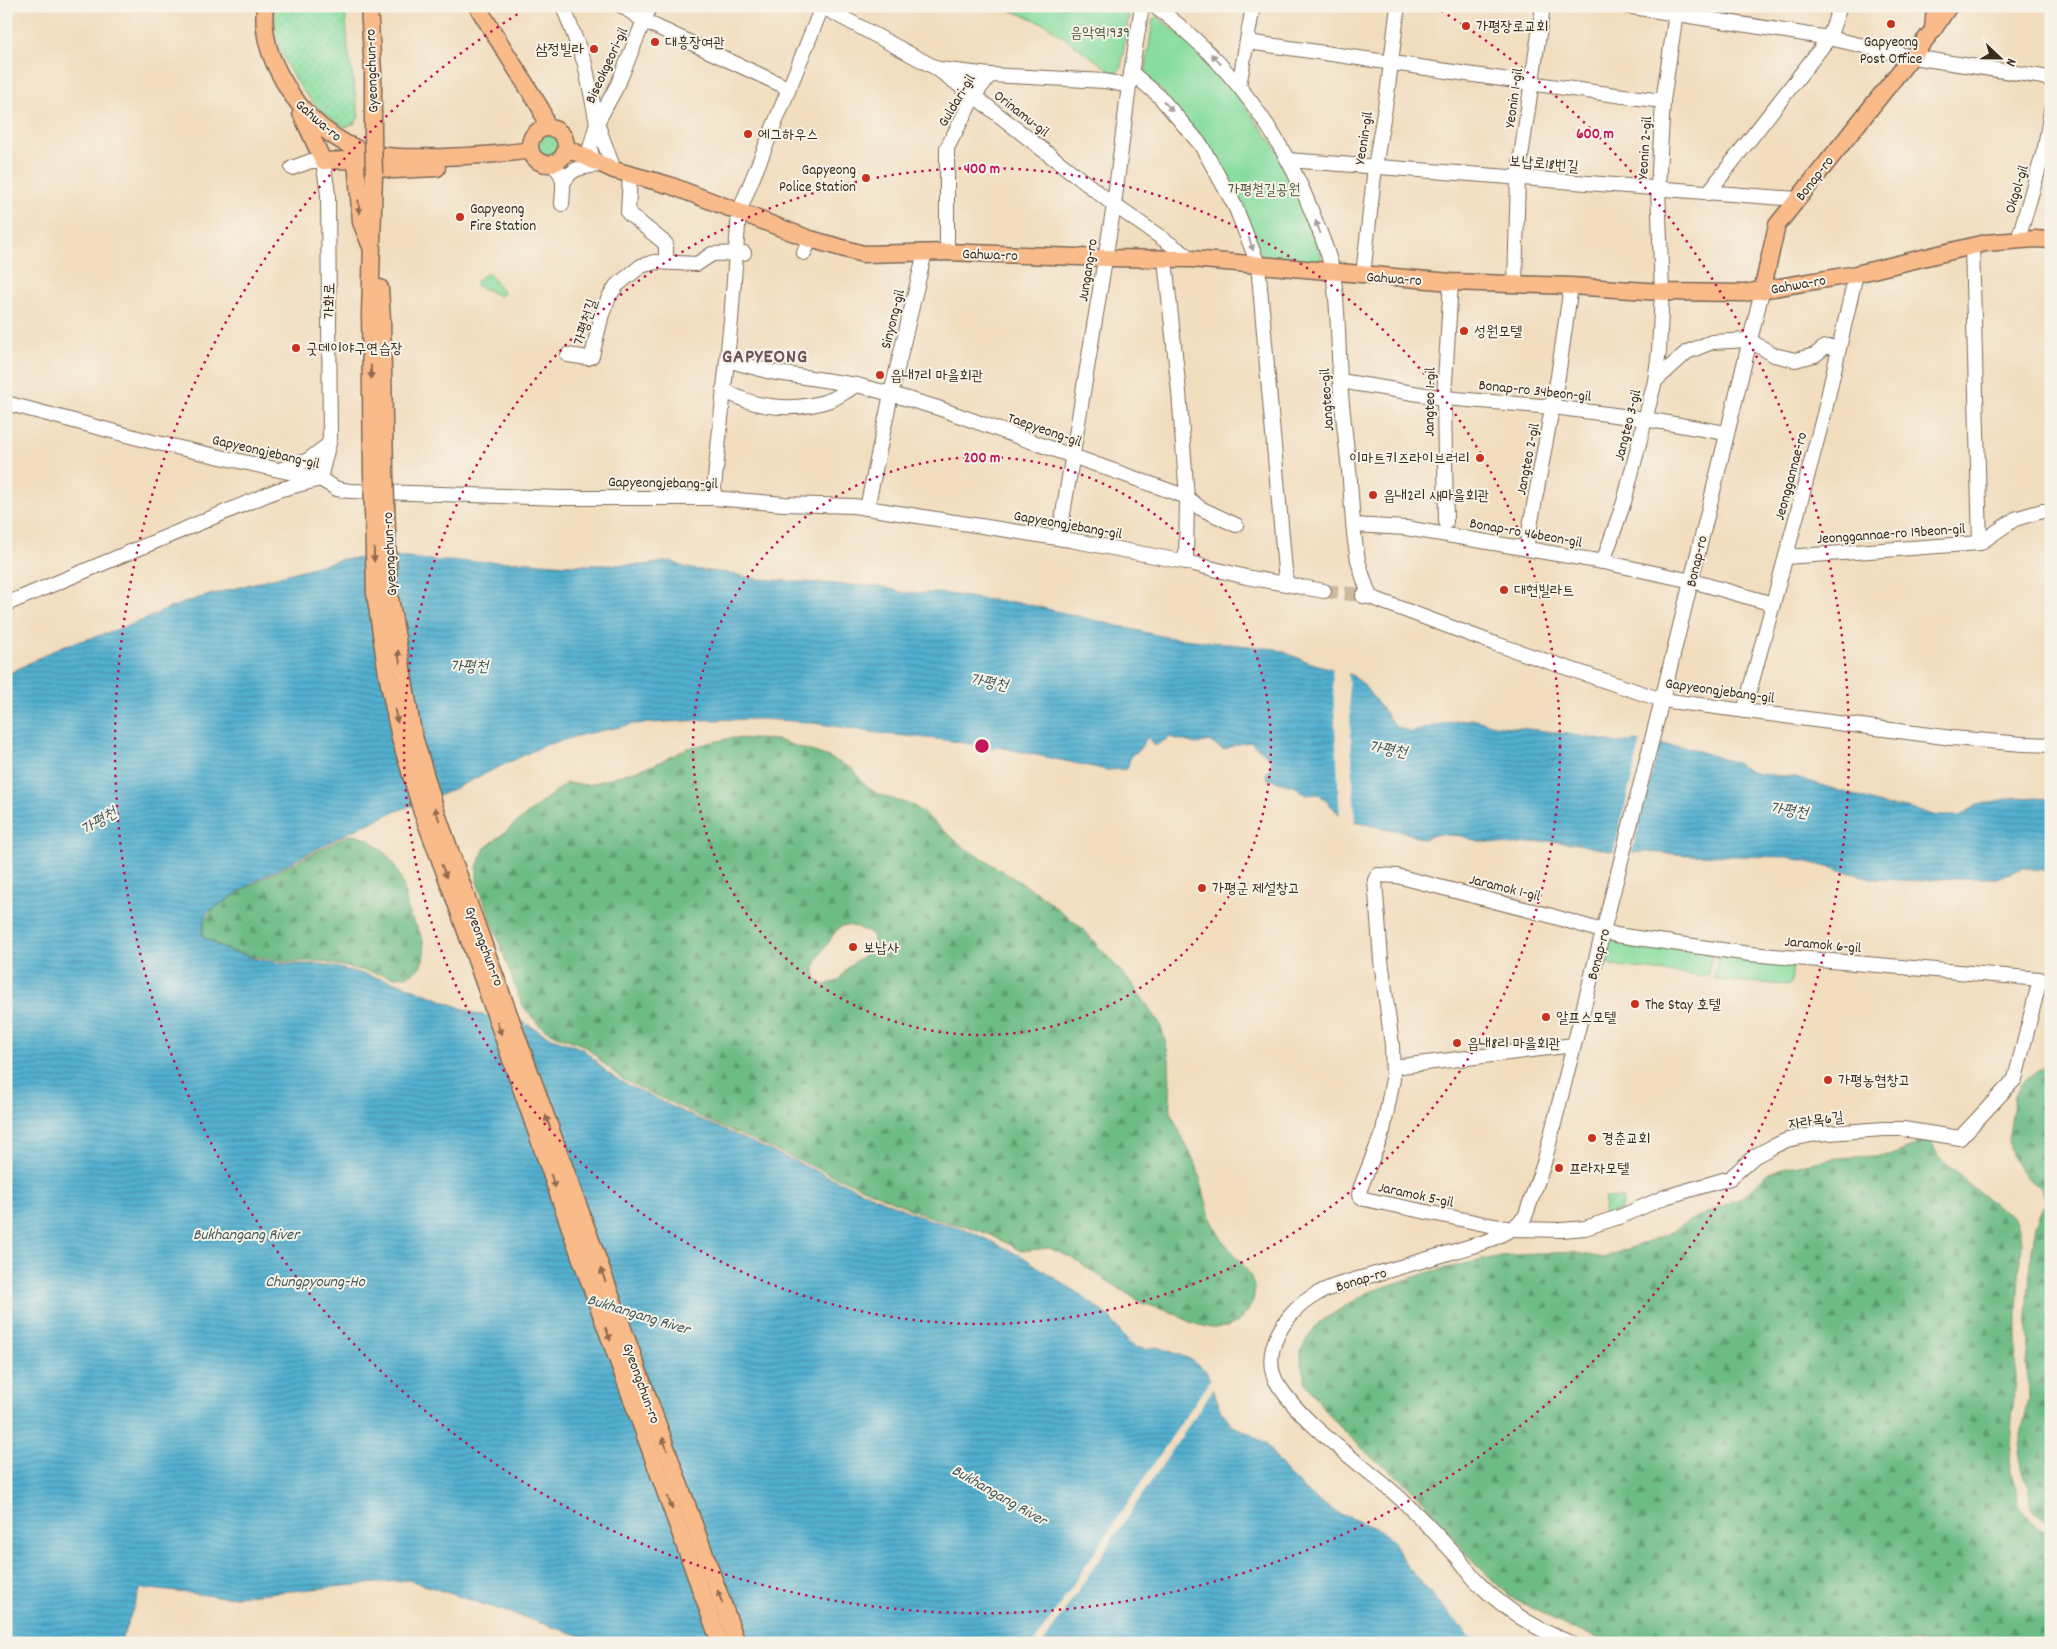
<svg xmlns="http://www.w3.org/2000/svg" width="2057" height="1649" viewBox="0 0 2057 1649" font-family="Dekko,'Poor Story',sans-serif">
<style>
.grass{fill:url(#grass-dots);stroke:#61845f}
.forest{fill:url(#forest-firs);stroke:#547352;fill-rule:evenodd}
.park{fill:#87dda0;stroke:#61845f}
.garden{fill:url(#garden-furrows);stroke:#61845f}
.water{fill:url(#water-rules);stroke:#466d77}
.pier{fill:#f2ddbe}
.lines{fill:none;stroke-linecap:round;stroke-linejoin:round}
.minor-tunnel{stroke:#cdb99e;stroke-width:14;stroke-dasharray:14 7;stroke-linecap:butt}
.minor-casing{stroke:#7b6956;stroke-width:16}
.major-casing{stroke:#7b6956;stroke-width:19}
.minor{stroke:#fff;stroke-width:14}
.major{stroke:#fabb8b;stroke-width:16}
.major-bridge-casing{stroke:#7b6956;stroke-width:19;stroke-linecap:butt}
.major-bridge{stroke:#fabb8b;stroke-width:16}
.oneway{fill:#a79f9a}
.oneway2{fill:#916b4f}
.ring{fill:none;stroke:#c2185b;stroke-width:2.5;stroke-dasharray:2.5 5}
.poi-dot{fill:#c8321e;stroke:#f7f3e8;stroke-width:2}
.labels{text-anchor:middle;stroke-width:4;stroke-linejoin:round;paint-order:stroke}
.poi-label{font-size:15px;fill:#3b2a1e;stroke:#f7f3e8;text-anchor:start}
.park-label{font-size:15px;fill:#4e573e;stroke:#f7f3e8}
.street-label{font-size:15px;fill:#3b2a1e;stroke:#f7f3e8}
.water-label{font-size:16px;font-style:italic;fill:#43595c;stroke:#f7f3e8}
.district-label{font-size:20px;font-weight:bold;letter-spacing:1px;fill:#715459;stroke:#f7f3e8}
.centre{fill:#c2185b;stroke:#f7f3e8;stroke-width:2.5}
.ring-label{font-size:15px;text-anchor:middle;font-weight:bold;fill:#c2185b;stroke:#f7f3e8;stroke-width:4;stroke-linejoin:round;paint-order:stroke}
</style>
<defs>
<pattern id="grass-dots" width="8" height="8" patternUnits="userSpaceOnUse" patternTransform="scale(1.25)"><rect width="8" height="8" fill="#87dda0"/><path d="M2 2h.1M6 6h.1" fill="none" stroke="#75be89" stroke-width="1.8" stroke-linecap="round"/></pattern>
<pattern id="forest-firs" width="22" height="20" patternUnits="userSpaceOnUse" patternTransform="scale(1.25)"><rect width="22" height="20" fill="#6dbc86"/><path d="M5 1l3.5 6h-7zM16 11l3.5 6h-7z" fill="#5b996d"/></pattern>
<pattern id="garden-furrows" width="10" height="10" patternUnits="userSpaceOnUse" patternTransform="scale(1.25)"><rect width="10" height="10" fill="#87dda0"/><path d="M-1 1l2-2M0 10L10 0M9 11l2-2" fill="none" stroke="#75be89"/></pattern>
<pattern id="water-rules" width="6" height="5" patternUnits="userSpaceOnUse" patternTransform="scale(1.25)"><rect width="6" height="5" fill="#52b0d0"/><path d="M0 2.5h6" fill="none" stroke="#458fa8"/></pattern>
</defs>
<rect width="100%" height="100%" fill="#f7f3e8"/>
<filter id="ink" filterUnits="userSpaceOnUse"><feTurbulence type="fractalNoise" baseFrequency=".02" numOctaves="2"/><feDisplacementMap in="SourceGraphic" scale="10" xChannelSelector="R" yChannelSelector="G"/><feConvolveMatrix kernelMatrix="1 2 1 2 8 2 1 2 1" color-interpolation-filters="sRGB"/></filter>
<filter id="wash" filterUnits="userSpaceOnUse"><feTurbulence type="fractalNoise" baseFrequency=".0096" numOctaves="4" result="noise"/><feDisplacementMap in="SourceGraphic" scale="20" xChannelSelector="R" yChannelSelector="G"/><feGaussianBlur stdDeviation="1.12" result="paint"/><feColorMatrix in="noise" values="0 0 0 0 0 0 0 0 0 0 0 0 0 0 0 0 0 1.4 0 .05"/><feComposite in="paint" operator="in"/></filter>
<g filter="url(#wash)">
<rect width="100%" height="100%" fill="#f2ddbe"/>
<g class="grass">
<path d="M275 6H345L348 49 359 117 354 124 345 127C306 107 269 52 275 6Z"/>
<circle cx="549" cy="146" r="13"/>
<polygon points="486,274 490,274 503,292 502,295 500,296 476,285 477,280"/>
</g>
<g class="forest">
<path d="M730 738 777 740 826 756 853 769 862 782 877 794 914 806 965 848 1039 894 1082 928 1132 984 1159 1022 1165 1039 1169 1059 1171 1114 1197 1167 1211 1221 1223 1241 1242 1263 1251 1277 1255 1290 1253 1300 1248 1311 1238 1322 1227 1327 1211 1328 1192 1323 1171 1312 1142 1303 1070 1257 1049 1248 1021 1251 991 1235 966 1226 950 1223 924 1215 713 1123 622 1079 611 1070 585 1046 553 1034 539 1025 522 1005 477 882V867L485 848 566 783 588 785 654 765 688 748ZM846 925 856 927 871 934 875 944 872 950 850 965 838 981 825 985 816 979C812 962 820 955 829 942 834 934 836 928 846 925Z"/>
<path d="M349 835C378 834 399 867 405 892 407 898 406 906 408 911 411 920 418 927 421 935 430 959 420 978 394 977L319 961 288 962 251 956 224 948 204 937 203 933 205 921 213 909 260 880Z"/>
<polygon points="2051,1061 2051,1524 2035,1512 2030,1504 2029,1487 2022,1472 2018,1451 2029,1397 2027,1363 2029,1344 2027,1313 2032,1250 2036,1225 2045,1204 2045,1199 2040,1187 2027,1178 2014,1161 2008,1140 2015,1095 2021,1084"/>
<polygon points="1924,1139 1931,1140 1938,1157 1995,1206 2013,1215 2019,1230 2021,1242 2017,1311 2017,1350 2009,1460 2011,1472 2017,1489 2018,1506 2037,1527 2051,1536 2051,1643 1612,1643 1605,1641 1560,1623 1509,1596 1473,1561 1422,1499 1402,1480 1367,1453 1340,1427 1324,1409 1306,1383 1301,1363 1301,1350 1310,1334 1321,1321 1369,1292 1433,1271 1501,1256 1572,1252 1603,1258 1668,1234 1691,1220 1740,1198 1748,1193 1766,1174 1782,1168 1837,1158 1891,1155 1912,1147"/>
</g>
<g class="park">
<polygon points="1000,6 1130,6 1121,68 1115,74 1045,24"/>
<polygon points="1157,16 1211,61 1274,145 1291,176 1322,255 1319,262 1267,258 1261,254 1163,92 1145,75 1153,19"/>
<polygon points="1610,939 1712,954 1708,975 1706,977 1610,965 1604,955 1608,940"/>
<polygon points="1719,955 1793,961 1791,983 1789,985 1717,980 1714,977"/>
</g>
<polygon class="garden" points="1605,1197 1623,1198 1621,1210 1604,1215"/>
<polygon class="water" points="401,557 438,561 530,562 567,565 643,565 671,561 681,566 692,569 727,573 757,579 883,587 905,593 943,593 981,599 1022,603 1165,637 1276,649 1308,662 1352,675 1362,683 1396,727 1412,732 1445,723 1472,719 1494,725 1562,733 1618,743 1635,741 1689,748 1736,763 1749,771 1760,774 1796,777 1884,805 1907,808 1937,816 1960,816 1977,805 2016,797 2051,799 2051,871 2023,868 1996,878 1952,878 1922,881 1876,879 1788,857 1688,855 1650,852 1618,853 1578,844 1549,841 1511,845 1477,841 1461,836 1437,834 1423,839 1401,831 1382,828 1347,820 1341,816 1319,794 1306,795 1296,787 1268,779 1266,774 1271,766 1271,759 1251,742 1238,744 1223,750 1209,741 1196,744 1170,737 1155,746 1149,738 1147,738 1138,751 1131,755 1127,769 1107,770 999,747 986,749 977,745 946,740 885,734 807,722 762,719 702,720 634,724 581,735 543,746 443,794 391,813 348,833 259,879 208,912 204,921 202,936 224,949 257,959 288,964 319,964 335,967 399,983 476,1014 521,1021 552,1038 583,1049 608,1073 620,1081 681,1111 886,1202 924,1218 965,1229 1023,1257 1079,1294 1108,1316 1129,1343 1135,1347 1147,1350 1155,1347 1161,1348 1190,1359 1206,1371 1211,1382 1220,1409 1231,1425 1251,1434 1266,1445 1289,1475 1312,1497 1336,1512 1382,1531 1393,1542 1406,1565 1475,1643 602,1643 409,1580 225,1597 141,1588 120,1643 6,1643 6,675 62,646 95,637 144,620 169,608 199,598 343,559"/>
<g class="pier">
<polygon points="1332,666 1348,671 1355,824 1340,819"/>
<polygon points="1641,740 1660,741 1631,855 1618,856 1613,855"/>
<polygon points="1212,1377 1215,1386 1043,1643 1034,1643"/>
</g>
</g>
<g filter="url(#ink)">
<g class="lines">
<polyline class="minor-tunnel" points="1324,591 1362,595"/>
<defs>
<g id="minor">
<polyline points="563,6 585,64 597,123 614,170"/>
<polyline points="622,6 644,21 788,88"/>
<polyline points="821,6 936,68 974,96 1114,205 1192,259"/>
<path d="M1154 6C1228 59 1283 135 1315 220 1322 237 1330 256 1333 274 1339 309 1338 345 1340 380 1342 410 1346 440 1349 470 1352 499 1352 537 1359 564 1362 575 1366 586 1370 597L1363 596"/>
<polyline points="1626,6 1829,38 1912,57 2043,77 2051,80"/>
<path d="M1247 42C1386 61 1524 84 1663 101"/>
<polyline points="939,69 990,75"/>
<polyline points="1132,73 1159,96 1201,145 1235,206 1258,264 1286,582"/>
<polyline points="1239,86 1253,6"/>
<polyline points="1288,160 1797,199"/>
<path d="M551 164C567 175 563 187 562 204"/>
<polyline points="292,168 311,161 323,161 328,194 330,438 320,479"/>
<polyline points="630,175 628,213 666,244 666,262"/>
<path d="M564 182C572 167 583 167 599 165L592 156 590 148 597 123 618 84 650 6"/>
<polyline points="1708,193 1829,38 1840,6"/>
<polyline points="2018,240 2045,147 2051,111"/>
<polyline points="1972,246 1980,543"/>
<polyline points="947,252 947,148 974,96 990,75 1105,81 1129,86"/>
<polyline points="804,253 810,239"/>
<polyline points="1165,260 1179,392 1187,497 1186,562"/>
<polyline points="1363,275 1375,167 1387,95 1398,6"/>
<polyline points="1515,284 1518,177 1543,6"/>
<polyline points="568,355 588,358 592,356 602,314 609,297 616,286 641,266 655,262 697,264 712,254 744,253"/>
<polyline points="727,360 771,372 857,385 891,394 938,408 1187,497 1200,508 1236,525"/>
<polyline points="1340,381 1444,398 1553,407 1645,419 1726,433"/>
<polyline points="1655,381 1687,352 1712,342 1749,340 1774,355 1795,360 1815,355 1825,347 1839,347"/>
<path d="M723 389C754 410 799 412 833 399 841 395 849 389 857 385"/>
<polyline points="6,403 153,442 320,479 337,489 350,491 560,498 713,498 784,504 854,506 1070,540 1186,562 1246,577 1324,591"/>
<polyline points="282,469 308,460 329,444"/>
<polyline points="713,498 731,320 739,212 822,7"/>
<polyline points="867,508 891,394 925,252"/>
<polyline points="1446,522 1444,398 1451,282"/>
<polyline points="1354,525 1406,528 1603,562 1692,581 1773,604 1824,414 1856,274"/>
<polyline points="1059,538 1114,205 1129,86 1142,6"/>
<polyline points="1526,548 1558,376 1571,286"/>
<polyline points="1786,557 1980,543 2015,519 2042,511 2051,511"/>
<polyline points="1603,562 1624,502 1655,381 1659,351 1662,292 1658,188 1663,101 1677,6"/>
<polyline points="1370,597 1493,643 1662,700 1952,738 2023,744 2051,745"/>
<polyline points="6,604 278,490 317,480"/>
<polyline points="1744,711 1773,604"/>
<polygon points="1378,875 1397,876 1548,915 1616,935 1750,954 2040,979 2015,1079 1960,1138 1903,1129 1883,1129 1816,1134 1787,1140 1772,1147 1755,1156 1730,1178 1665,1197 1622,1216 1585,1228 1562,1230 1512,1229 1494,1226 1364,1199 1359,1195 1360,1189 1383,1131 1393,1079 1392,1045 1381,960 1375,880"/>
<polyline points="1393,1067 1574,1045"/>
<path d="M1571 1643C1535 1629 1504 1609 1477 1582 1470 1575 1465 1566 1458 1558 1441 1539 1422 1519 1403 1501 1364 1465 1308 1430 1279 1386 1257 1354 1286 1311 1315 1295 1334 1284 1362 1278 1383 1272 1418 1262 1453 1252 1488 1241L1512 1229 1525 1217 1544 1163 1662 700 1762 291"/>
</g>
<g id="major">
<path d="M265 6C262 35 270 58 284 82 302 115 337 146 374 154 396 159 420 157 443 157 472 156 501 155 530 150"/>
<polyline points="369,6 373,72 373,136"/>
<polyline points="477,6 541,109 547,128"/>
<polyline points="1935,7 1933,30 1949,6"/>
<polyline points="301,113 323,161 347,160 393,170 437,168"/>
<circle cx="548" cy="146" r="18"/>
<polyline points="566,148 614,170 669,185 810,239 863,254 947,252 1105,258 1192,259 1451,282 1571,286 1662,292 1744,293 1856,274 1985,243 2034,239 2051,240"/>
<polyline points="356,161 361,222 371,247"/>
<polyline points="380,288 382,319 385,471"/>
<polyline points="1762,291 1777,225 1933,30"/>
<polyline points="372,471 370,314 374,174"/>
<polyline points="465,893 737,1643"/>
<polyline points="455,900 580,1256 720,1643"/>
</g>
</defs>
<use href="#minor" class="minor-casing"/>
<use href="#major" class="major-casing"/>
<use href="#minor" class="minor"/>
<use href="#major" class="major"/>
<defs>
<g id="major-bridge">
<polyline points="373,136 374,174"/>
<polyline points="372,471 375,593 387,674 400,738 422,812 455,900"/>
<polyline points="385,471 389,591 413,733 436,811 465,893"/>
</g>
</defs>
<use href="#major-bridge" class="major-bridge-casing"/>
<use href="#major-bridge" class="major-bridge"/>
</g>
<defs><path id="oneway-solid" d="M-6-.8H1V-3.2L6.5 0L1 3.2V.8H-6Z" transform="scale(1.25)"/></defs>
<g class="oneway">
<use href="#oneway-solid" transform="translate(1216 59) rotate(-133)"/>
<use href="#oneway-solid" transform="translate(1168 106) rotate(47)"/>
<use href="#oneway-solid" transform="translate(1318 227) rotate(-111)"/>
<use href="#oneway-solid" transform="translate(1251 244) rotate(71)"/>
</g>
<g class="oneway2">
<use href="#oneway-solid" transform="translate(359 207) rotate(85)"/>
<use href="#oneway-solid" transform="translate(371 372) rotate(89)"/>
<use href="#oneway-solid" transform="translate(374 555) rotate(89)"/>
<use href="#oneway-solid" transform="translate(399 657) rotate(-98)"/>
<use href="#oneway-solid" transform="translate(396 716) rotate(78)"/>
<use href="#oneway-solid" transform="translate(437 814) rotate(-109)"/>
<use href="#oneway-solid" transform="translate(444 871) rotate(68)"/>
<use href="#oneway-solid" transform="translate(499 1028) rotate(71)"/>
<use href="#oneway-solid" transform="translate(548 1122) rotate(-110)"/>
<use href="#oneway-solid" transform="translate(553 1181) rotate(71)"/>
<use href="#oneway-solid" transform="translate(603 1275) rotate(-110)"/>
<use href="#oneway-solid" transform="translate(608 1334) rotate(70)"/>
<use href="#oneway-solid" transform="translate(665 1444) rotate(-110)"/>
<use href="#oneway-solid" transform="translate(670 1503) rotate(70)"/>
<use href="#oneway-solid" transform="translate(720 1597) rotate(-110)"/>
</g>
</g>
<g class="ring">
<circle cx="982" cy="746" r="289"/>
<circle cx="982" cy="746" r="578"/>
<path d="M1435 7A867 867 0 1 1 529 7"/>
</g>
<g class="poi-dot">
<circle cx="1891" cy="24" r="5"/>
<circle cx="1466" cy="26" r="5"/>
<circle cx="655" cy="42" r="5"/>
<circle cx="594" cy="49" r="5"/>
<circle cx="748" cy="134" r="5"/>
<circle cx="866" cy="178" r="5"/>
<circle cx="460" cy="217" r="5"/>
<circle cx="1464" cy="331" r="5"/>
<circle cx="296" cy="348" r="5"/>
<circle cx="880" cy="375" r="5"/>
<circle cx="1480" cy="458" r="5"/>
<circle cx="1373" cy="495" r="5"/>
<circle cx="1504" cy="590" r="5"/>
<circle cx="1202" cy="888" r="5"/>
<circle cx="853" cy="947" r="5"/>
<circle cx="1635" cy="1004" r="5"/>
<circle cx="1546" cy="1017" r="5"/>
<circle cx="1457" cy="1043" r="5"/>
<circle cx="1828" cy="1080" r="5"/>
<circle cx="1592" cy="1138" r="5"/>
<circle cx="1559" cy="1168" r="5"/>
</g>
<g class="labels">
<g class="poi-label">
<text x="1476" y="31">가평장로교회</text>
<text x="1891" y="46" text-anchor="middle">Gapyeong<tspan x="1891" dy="17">Post Office</tspan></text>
<text x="665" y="47">대흥장여관</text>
<text x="584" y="54" text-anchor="end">삼정빌라</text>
<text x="758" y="139">에그하우스</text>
<text x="856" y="174" text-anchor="end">Gapyeong<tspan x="856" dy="17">Police Station</tspan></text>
<text x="470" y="213">Gapyeong<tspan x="470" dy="17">Fire Station</tspan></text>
<text x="1474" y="336">성원모텔</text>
<text x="306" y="353">굿데이야구연습장</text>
<text x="890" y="380">읍내7리 마을회관</text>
<text x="1470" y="463" text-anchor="end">이마트키즈라이브러리</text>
<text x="1383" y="500">읍내2리 새마을회관</text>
<text x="1514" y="595">대현빌라트</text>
<text x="1212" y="893">가평군 제설창고</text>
<text x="863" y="952">보납사</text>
<text x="1645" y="1009">The Stay 호텔</text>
<text x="1556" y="1022">알프스모텔</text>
<text x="1467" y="1048">읍내8리 마을회관</text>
<text x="1838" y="1085">가평농협창고</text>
<text x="1602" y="1143">경춘교회</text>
<text x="1569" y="1173">프라자모텔</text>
</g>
<g class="park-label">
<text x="1100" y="37">음악역1939</text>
<text x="1264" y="194">가평철길공원</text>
</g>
<g class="street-label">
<text transform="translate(606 65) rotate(-65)" y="5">Biseokgeori-gil</text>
<text transform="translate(371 71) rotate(-92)" y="5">Gyeongchun-ro</text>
<text transform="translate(1513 98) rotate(-82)" y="5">Yeonin 1-gil</text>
<text transform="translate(956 100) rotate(-59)" y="5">Guldari-gil</text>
<text transform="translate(1022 113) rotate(38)" y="5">Orinamu-gil</text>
<text transform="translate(319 120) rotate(41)" y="5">Gahwa-ro</text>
<text transform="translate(1363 138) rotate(-81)" y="5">Yeonin-gil</text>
<text transform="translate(1644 148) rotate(-86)" y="5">Yeonin 2-gil</text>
<text transform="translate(1544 163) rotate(5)" y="5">보납로18번길</text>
<text transform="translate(1814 178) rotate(-52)" y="5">Bonap-ro</text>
<text transform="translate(2016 189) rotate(-73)" y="5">Okgol-gil</text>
<text transform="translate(990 254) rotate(2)" y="5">Gahwa-ro</text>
<text transform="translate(1087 270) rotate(-81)" y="5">Jungang-ro</text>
<text transform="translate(1394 278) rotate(4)" y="5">Gahwa-ro</text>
<text transform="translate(1798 284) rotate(-10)" y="5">Gahwa-ro</text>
<text transform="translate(329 301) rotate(-90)" y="5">가화로</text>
<text transform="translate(892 319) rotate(-76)" y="5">Sinyong-gil</text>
<text transform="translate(585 322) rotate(-73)" y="5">가평천길</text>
<text transform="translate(1535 390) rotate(6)" y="5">Bonap-ro 34beon-gil</text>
<text transform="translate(1326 400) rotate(-94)" y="5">Jangteo-gil</text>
<text transform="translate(1429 402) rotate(-89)" y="5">Jangteo 1-gil</text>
<text transform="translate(1627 425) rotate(-76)" y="5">Jangteo 3-gil</text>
<text transform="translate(1045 429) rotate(19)" y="5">Taepyeong-gil</text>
<text transform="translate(266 451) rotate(13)" y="5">Gapyeongjebang-gil</text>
<text transform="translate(1527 459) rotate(-79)" y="5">Jangteo 2-gil</text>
<text transform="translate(1790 476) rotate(-75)" y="5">Jeonggannae-ro</text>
<text transform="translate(663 482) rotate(1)" y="5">Gapyeongjebang-gil</text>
<text transform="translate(1068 524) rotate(10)" y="5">Gapyeongjebang-gil</text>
<text transform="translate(1526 532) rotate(10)" y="5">Bonap-ro 46beon-gil</text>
<text transform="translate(1891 533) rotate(-4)" y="5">Jeonggannae-ro 19beon-gil</text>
<text transform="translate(389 554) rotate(-93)" y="5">Gyeongchun-ro</text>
<text transform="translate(1696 561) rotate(-77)" y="5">Bonap-ro</text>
<text transform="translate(1720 690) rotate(8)" y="5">Gapyeongjebang-gil</text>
<text transform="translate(1505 887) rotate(14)" y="5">Jaramok 1-gil</text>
<text transform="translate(1823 944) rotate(5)" y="5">Jaramok 6-gil</text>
<text transform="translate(485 946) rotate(69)" y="5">Gyeongchun-ro</text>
<text transform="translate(1598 954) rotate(-75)" y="5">Bonap-ro</text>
<text transform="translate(1816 1120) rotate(-8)" y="5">자라목6길</text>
<text transform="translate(1416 1194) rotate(12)" y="5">Jaramok 5-gil</text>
<text transform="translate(1361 1279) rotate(-17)" y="5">Bonap-ro</text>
<text transform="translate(642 1383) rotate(70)" y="5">Gyeongchun-ro</text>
</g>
<g class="water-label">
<text x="469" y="671">가평천</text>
<text transform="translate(989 681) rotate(10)" y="6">가평천</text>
<text transform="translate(1388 748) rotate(9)" y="6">가평천</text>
<text transform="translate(1789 809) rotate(8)" y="6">가평천</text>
<text transform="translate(98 820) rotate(-32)" y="6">가평천</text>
<text x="246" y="1239">Bukhangang River</text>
<text x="315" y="1286">Chungpyoung-Ho</text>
<text transform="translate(639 1313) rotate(17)" y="6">Bukhangang River</text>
<text transform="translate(1000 1494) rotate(30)" y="6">Bukhangang River</text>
</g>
<g class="district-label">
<text x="765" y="362">GAPYEONG</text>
</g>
</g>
<circle cx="982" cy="746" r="8" class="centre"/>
<g class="ring-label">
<text x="1595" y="138">600 m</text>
<text x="982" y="173">400 m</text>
<text x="982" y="462">200 m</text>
</g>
<rect width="2057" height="1649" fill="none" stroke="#f7f3e8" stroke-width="25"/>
<g transform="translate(2000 58) rotate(112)" stroke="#f7f3e8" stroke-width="4" paint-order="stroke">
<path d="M0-4L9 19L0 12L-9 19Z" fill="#3b2a1e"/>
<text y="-8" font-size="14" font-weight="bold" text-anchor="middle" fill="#3b2a1e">N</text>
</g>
</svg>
